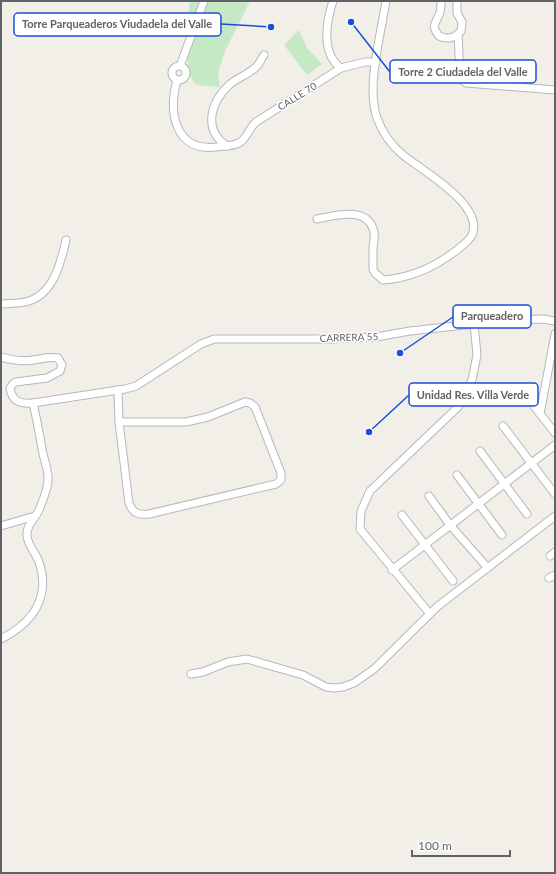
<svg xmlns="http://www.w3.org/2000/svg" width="556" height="874" viewBox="0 0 556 874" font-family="Lato,sans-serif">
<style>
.green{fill:#c5e8c5}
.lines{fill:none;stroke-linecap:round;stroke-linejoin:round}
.minor-casing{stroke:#b5b8bc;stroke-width:9}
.minor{stroke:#fff;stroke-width:7}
.labels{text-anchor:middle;stroke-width:3;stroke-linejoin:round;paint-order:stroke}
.street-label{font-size:10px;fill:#5f6368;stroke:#fff}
.leader{fill:none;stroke:#1d4ed8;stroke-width:1.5}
.callout-dot{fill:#1d4ed8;stroke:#fff;stroke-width:1.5}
.callout{fill:#fff;stroke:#1d4ed8;stroke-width:1.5}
.callout-label{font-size:11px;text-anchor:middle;font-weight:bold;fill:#5f6368}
</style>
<rect width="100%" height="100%" fill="#f1efe8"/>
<g class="green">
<path d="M190 1H250L225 51 218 73 220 87C216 86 201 86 198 85 182 80 187 16 190 1Z"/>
<polygon points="299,30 307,48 322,64 307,75 284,45"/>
</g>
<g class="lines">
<defs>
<g id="minor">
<path d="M333 1C326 22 321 54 341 68"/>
<path d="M441 1C441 5 441 11 439 15 435 24 431 26 439 36 447 40 455 38 461 31L462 22 457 13V1"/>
<polyline points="458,34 460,76 461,79 466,83 555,90"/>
<circle cx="179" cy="73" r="7"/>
<polyline points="180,66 204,1"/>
<path d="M177 80C168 113 175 152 217 147 224 146 232 146 239 143 247 139 249 128 256 122L341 68 365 62H376"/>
<path d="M227 146C203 130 210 103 229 85 237 78 247 75 255 68 259 65 261 59 264 55"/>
<path d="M317 219C334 216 368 205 374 232 375 238 373 244 373 250 373 256 373 263 373 269L375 273 383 280C412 278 435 267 457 250 463 245 469 241 472 235 485 205 421 170 403 155 391 145 382 132 377 118 366 88 381 33 386 1"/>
<path d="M1 304C10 303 20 304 29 301 54 293 61 262 66 240"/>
<path d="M1 357C12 360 22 362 33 360 42 359 49 356 58 358L62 365 60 371 47 378 16 382 13 384 10 388C12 402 21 404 33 403L125 389 136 386 201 344 214 339H330L376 337 410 331 510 320 543 319 555 321"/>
<path d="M118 390 119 422 129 503C133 514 139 515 149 514L276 484 281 480V473L255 407 250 403 245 402 208 417 186 422H119"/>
<polyline points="534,406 555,433"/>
<polyline points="540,414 555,334"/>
<polyline points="503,426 555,494"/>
<polyline points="480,451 527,514"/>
<polyline points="457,475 502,535"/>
<polyline points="429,496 450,525 487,567"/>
<polyline points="402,515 453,581"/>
<polyline points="1,526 35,516"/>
<polyline points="550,556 555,552"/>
<polyline points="392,570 555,445"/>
<polyline points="549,578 555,575"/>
<polyline points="430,614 360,529 361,511 370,491 458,407 472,380 477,355 474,324"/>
<path d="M1 639C32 623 51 598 39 562 36 553 27 545 27 535 26 525 35 519 39 510 42 503 45 495 47 487 50 477 46 465 43 454 40 437 37 420 33 403"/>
<polyline points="191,674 203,672 228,662 247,659 303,675 326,687 334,688 343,687 354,683 374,669 438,606 555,516"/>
</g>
</defs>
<use href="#minor" class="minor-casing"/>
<use href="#minor" class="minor"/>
</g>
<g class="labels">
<g class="street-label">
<text transform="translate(297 96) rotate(-32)" y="4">CALLE 70</text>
<text transform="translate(349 337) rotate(-2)" y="4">CARRERA 55</text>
</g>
</g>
<path class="leader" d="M271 27L221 24M351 22L390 72M400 353L453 317M369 432L409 395"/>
<g class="callout-dot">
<circle cx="271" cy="27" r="4"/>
<circle cx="351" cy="22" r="4"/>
<circle cx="400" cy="353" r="4"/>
<circle cx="369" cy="432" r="4"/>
</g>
<g class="callout">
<rect x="14" y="13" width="207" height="23" rx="4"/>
<rect x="390" y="60" width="146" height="23" rx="4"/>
<rect x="453" y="305" width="78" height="23" rx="4"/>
<rect x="409" y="383" width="129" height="23" rx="4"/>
</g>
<g class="callout-label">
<text x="117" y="28">Torre Parqueaderos Viudadela del Valle</text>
<text x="463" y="76">Torre 2 Ciudadela del Valle</text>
<text x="492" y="320">Parqueadero</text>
<text x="473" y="399">Unidad Res. Villa Verde</text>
</g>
<rect width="556" height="874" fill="none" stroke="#5f6368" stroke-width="4"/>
<path d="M412 850v6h98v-6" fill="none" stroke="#5f6368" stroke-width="2"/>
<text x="418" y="850" font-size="12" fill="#5f6368" stroke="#ffffff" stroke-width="3" paint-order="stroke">100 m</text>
</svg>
